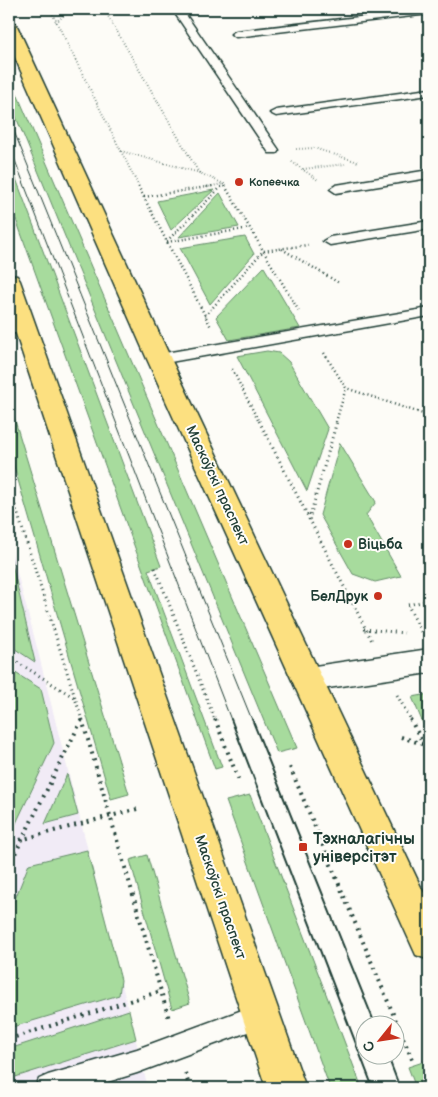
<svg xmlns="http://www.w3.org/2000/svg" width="438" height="1097" viewBox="0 0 438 1097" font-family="'Balsamiq Sans',sans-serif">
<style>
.built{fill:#f1ebf6}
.green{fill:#a7db9d;stroke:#638c68}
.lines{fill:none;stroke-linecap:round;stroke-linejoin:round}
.service-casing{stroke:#1f3d34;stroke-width:3}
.minor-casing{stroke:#1f3d34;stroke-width:3}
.primary-casing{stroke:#1f3d34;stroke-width:3}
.path-far3{stroke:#1f3d34;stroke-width:2;stroke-dasharray:0.5 2.5;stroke-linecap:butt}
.path-far2{stroke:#1f3d34;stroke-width:2.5;stroke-dasharray:1 3;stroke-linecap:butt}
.path-far1{stroke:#1f3d34;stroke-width:3;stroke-dasharray:1 4;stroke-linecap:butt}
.path{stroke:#1f3d34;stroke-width:4;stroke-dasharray:2 5;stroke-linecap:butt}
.service{fill:#fdfcf7;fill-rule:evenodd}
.minor{fill:#fdfcf7;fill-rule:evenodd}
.primary{fill:#fce080;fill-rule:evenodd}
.tram-far1{stroke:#1f3d34;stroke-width:1}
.tram{stroke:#1f3d34;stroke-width:2}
.poi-dot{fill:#c8321e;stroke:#fdfcf7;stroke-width:2}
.labels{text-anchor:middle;stroke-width:4;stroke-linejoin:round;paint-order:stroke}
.far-poi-label{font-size:11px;font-weight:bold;fill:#1f3d34;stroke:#fdfcf7;text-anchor:start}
.street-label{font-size:14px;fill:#1f3d34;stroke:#fdfcf7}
.poi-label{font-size:14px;font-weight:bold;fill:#1f3d34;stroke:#fdfcf7;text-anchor:start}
.near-poi-label{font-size:16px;font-weight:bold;fill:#1f3d34;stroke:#fdfcf7;text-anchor:start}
</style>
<rect width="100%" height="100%" fill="#fdfcf7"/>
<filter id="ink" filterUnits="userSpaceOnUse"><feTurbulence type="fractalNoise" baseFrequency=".02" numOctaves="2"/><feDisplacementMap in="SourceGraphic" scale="10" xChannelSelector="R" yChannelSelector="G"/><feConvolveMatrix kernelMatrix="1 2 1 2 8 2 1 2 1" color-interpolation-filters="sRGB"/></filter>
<g filter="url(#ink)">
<polygon class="built" points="9,543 34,636 148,1088 9,1088"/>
<g class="green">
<polygon points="9,75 297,748 277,753 9,100"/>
<polygon points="9,160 161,566 148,570 222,767 215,769 9,200"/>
<polygon points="214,190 171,230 157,201"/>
<polygon points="220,193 239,227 179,237"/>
<polygon points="245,237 254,254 210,304 180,248"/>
<polygon points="264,267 300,328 229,340 216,317"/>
<polygon points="267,351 279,353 289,362 328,429 307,491 237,356"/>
<polygon points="9,401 129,794 111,799 9,449"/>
<polygon points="340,443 376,502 366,515 401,576 375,582 353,574 320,515"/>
<polygon points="9,551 35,662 9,645"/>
<polygon points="9,669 41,689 54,743 9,838"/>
<polygon points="429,694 429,731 425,728 412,697"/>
<polygon points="67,774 78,815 45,824"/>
<polygon points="250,795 362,1088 330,1088 226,801"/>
<polygon points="87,850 121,980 119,995 9,1028 9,914 29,864"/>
<polygon points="147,855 190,1003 172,1009 130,860"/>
<polygon points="129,1010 136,1039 9,1079 9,1049"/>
<polygon points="429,1060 429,1088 416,1088 408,1067"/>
</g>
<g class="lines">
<defs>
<g id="service">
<polygon points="172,9 182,9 279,150 277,153 269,153"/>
<polygon points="429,9 429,14 236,37 231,34 236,31"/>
<polygon points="429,89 429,95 276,116 270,113 276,110"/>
<polygon points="429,170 429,178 336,193 330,189 336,185"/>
<polygon points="429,221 429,229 330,245 323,241 330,237"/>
<polygon points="429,308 429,316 159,364 154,362 152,359 154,356 159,354"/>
<polygon points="25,323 30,324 32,327 30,330 9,334 9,326"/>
<polygon points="261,1003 269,1007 273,1015 269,1023 261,1027 137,1073 88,1088 35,1088 39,1079 48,1075 137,1049"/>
</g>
<polygon id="minor" points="429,649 429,673 308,691 297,688 293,679 297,670 308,667"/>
<g id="primary">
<polygon points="9,21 15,23 17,26 171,359 429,904 429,960 416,955 147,359 9,44"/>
<polygon points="9,275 17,276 20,281 306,1088 266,1088 9,313"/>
</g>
</defs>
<use href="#service" class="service-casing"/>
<use href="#minor" class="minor-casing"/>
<use href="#primary" class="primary-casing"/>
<g class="path-far3">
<polyline points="50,9 139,187"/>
<polyline points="104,9 199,173"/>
<polyline points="56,22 72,9"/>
<polyline points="296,149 314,148 358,162"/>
<polyline points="121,151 200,173 224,184 226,187"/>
<polyline points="292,162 318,180"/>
<polyline points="303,169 345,164"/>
<polyline points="206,187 223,184"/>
<polyline points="221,187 224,184"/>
</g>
<g class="path-far2">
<polyline points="138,186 211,327"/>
<polyline points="225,186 300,313"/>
<polyline points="144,197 213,186"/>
<polyline points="167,241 222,186"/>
<polyline points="167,242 250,228"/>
<polyline points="282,249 339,283"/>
<polyline points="205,316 263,251 308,245"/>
<polyline points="324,353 346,388 429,416"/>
<polyline points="232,369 259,422"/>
<polyline points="336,422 346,388"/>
</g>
<g class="path-far1">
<polyline points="259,421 372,641"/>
<polyline points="9,486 82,720"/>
<polyline points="309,520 337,421"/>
<polyline points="155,568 215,720"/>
<polyline points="364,629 404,633"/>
<polyline points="421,632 408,605 429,600"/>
<polyline points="9,657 75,698"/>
<polyline points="397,695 411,720"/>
</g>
<g class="path">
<polyline points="82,719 169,1019"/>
<polyline points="215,719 239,781"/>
<polyline points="410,719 429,754"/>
<polyline points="401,737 429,746"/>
<polyline points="290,767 414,1064"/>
<polyline points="20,840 141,808"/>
<polyline points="9,866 82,719"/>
<polyline points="9,1039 161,991"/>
<polyline points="185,1073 190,1088"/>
</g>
<use href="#service" class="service"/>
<use href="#minor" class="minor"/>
<use href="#primary" class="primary"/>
<g class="tram-far1">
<polyline points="9,119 252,720"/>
<polyline points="9,145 231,720"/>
</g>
<g class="tram">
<polyline points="231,719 373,1088"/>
<polyline points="252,719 375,1024"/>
<polyline points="387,1054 400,1088"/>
</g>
</g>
</g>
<g class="poi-dot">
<circle cx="239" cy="182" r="5"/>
<circle cx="348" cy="544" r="5"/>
<circle cx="378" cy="596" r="5"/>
<rect x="298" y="842" width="10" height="10" rx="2.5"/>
</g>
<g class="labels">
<g class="far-poi-label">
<text x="249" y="186">Копеечка</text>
</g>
<g class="street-label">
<text transform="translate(218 485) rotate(65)" y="5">Маскоўскі праспект</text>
<text transform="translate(221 897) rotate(71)" y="5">Маскоўскі праспект</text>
</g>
<g class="poi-label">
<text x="358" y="549">Віцьба</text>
<text x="368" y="601" text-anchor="end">БелДрук</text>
</g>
<g class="near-poi-label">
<text x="313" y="844">Тэхналагічны<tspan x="313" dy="18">універсітэт</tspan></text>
</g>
</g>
<rect width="438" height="1097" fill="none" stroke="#fdfcf7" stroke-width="30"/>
<rect x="15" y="15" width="408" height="1067" fill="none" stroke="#1f3d34" stroke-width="2" filter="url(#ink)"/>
<g transform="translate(380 1040) rotate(240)"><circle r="24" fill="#fdfcf7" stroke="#a4b0a9"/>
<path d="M0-4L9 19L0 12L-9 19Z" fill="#c8321e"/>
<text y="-8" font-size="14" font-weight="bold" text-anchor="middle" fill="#1f3d34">С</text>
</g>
</svg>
